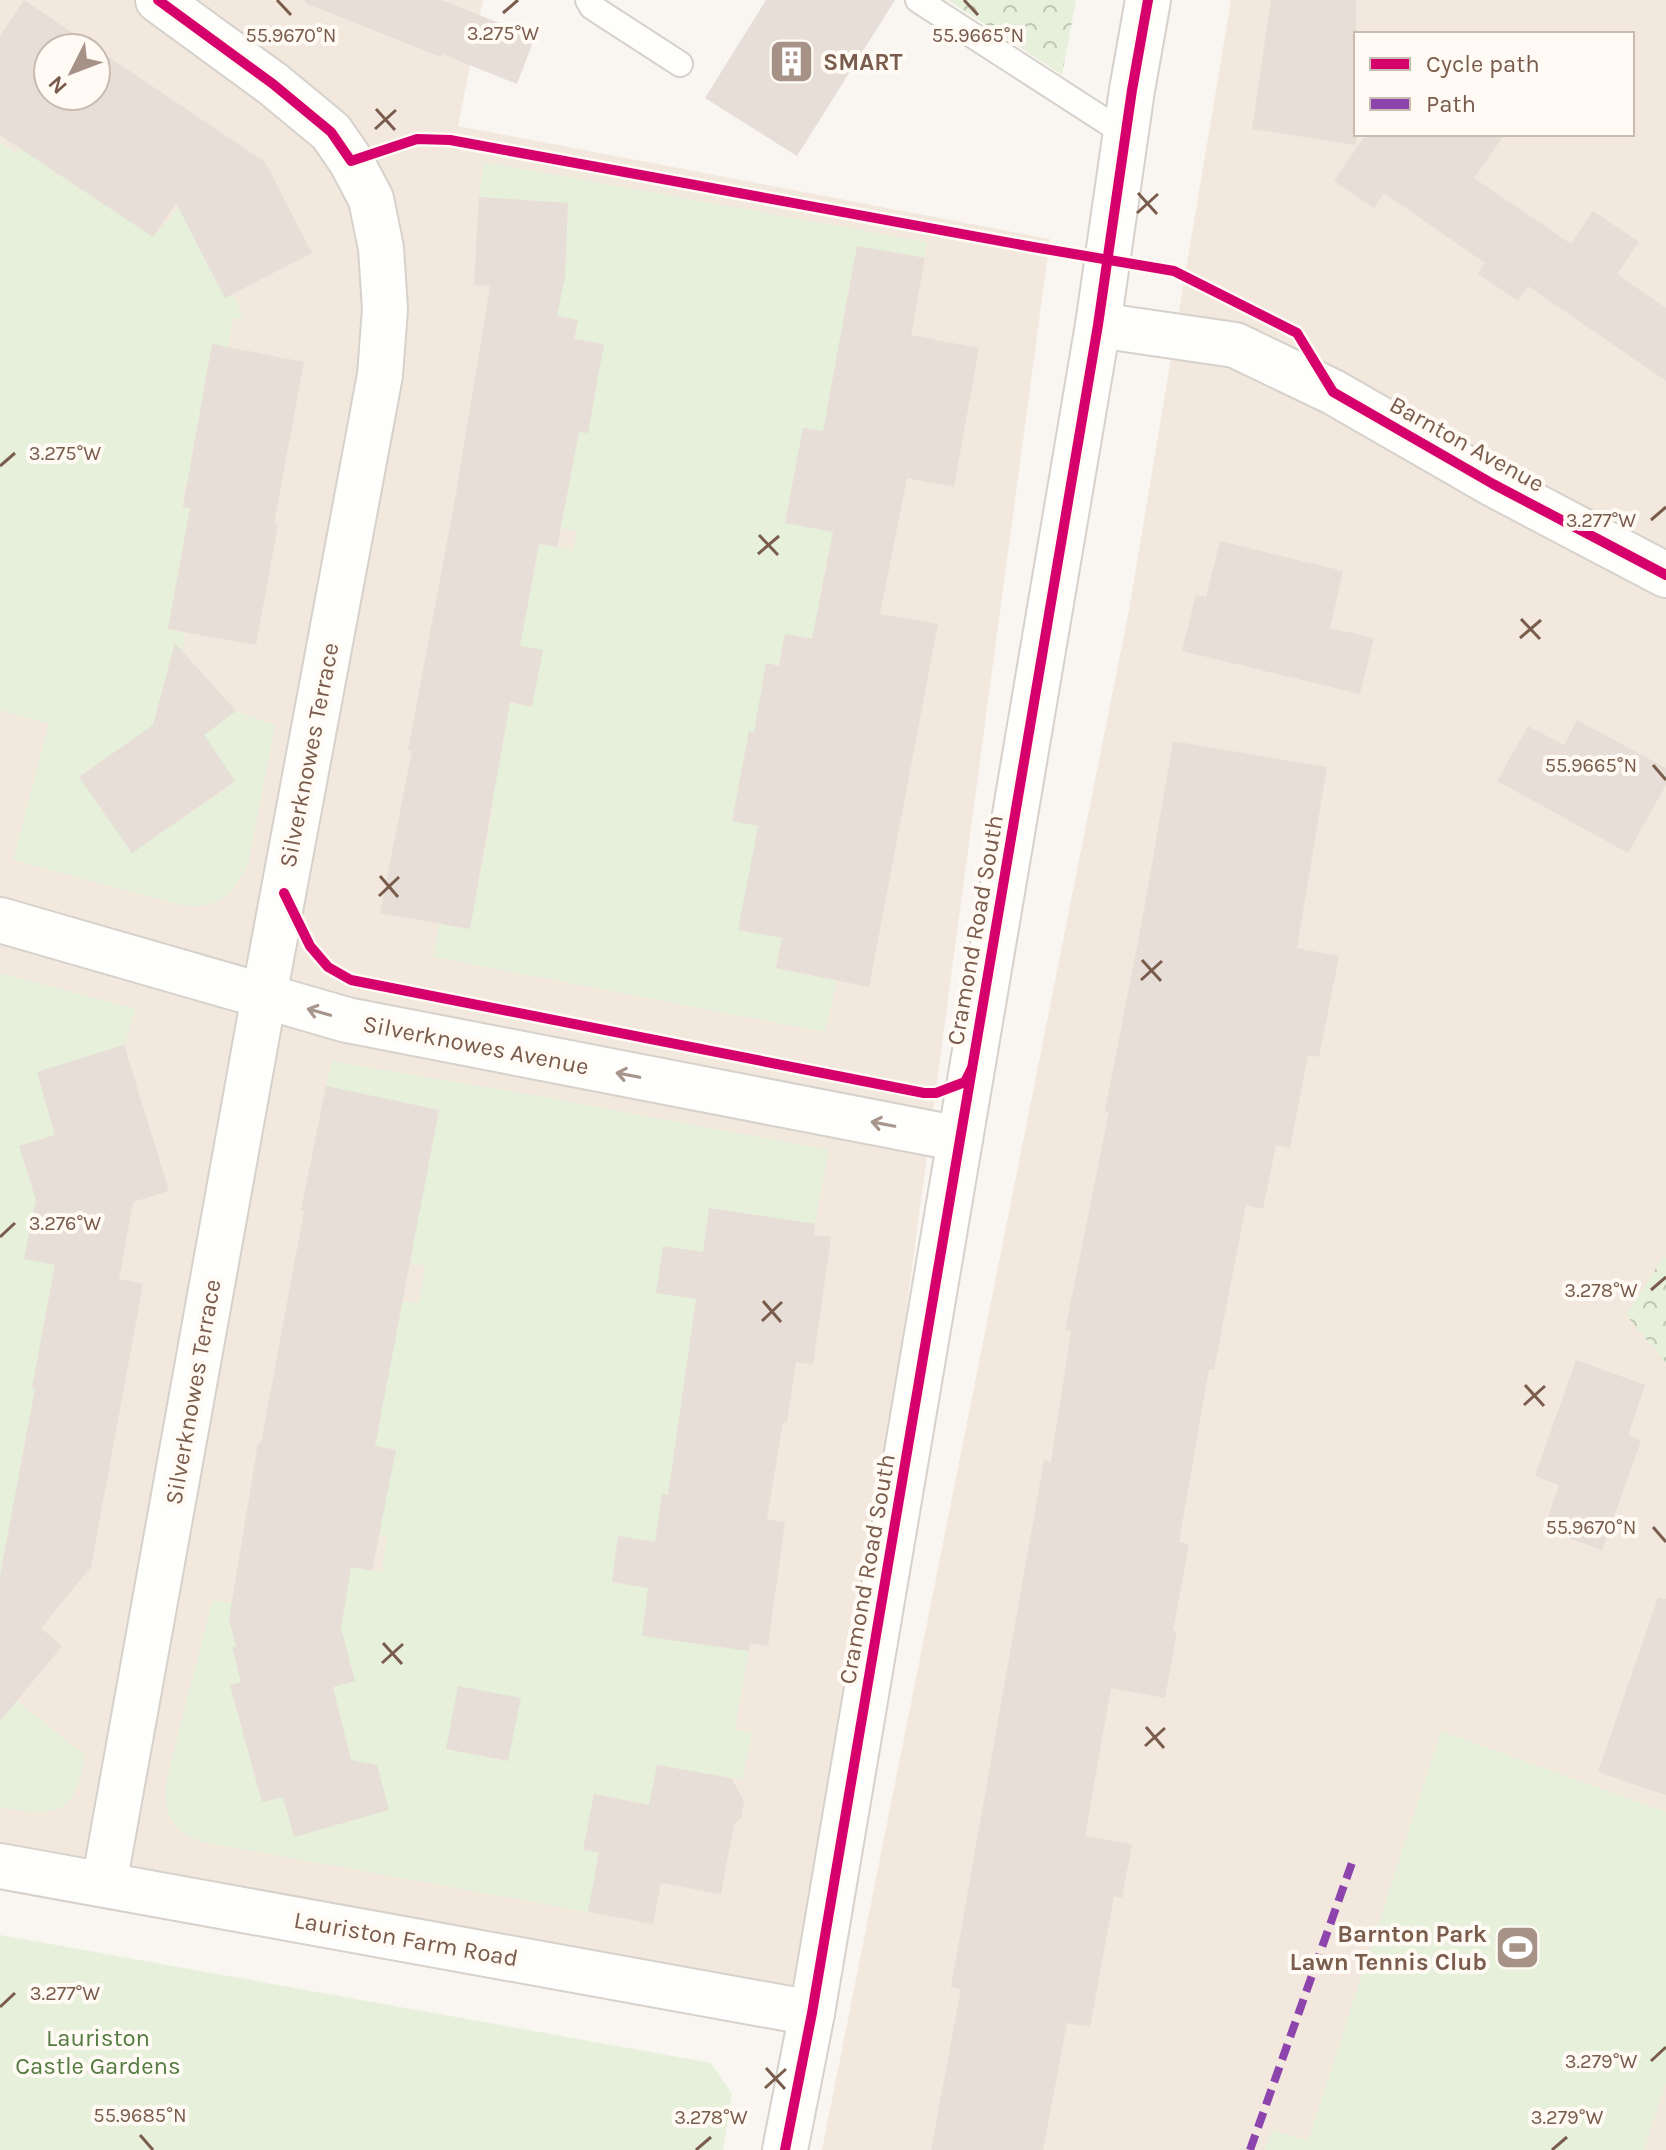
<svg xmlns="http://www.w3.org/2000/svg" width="1666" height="2150" viewBox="0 0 1666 2150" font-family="Karla,sans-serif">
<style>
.residential{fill:#f2e8de;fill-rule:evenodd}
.forest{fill:url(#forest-crowns)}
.green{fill:#e7f0db;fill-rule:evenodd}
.building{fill:#e6ded7;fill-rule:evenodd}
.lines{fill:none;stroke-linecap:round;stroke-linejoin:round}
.service-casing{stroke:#d7d1cb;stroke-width:28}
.minor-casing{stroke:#d7d1cb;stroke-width:48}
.tertiary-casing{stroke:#d7d1cb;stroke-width:48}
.service{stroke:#fefefd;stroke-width:24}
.minor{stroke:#fefefd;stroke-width:44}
.tertiary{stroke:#fefefd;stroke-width:44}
.quiet{stroke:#8e44ad;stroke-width:8;stroke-dasharray:16 8;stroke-linecap:butt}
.cycleway-casing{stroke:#fffaf3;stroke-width:15}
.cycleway{stroke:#d6006c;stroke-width:10}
.oneway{stroke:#a8958b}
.ticks{fill:none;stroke:#7a5c4d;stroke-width:3}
.labels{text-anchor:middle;stroke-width:8;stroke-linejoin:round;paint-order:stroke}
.poi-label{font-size:24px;font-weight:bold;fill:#7a5c4d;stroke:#fffaf3;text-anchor:start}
.street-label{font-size:24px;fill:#7a5c4d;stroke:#fffaf3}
.park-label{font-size:24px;fill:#537a41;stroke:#fffaf3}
.ticks-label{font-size:20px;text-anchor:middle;fill:#7a5c4d;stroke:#fffaf3;stroke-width:8;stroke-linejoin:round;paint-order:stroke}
</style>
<defs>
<pattern id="forest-crowns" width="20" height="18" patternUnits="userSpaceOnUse" patternTransform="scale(2)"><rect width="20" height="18" fill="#e7f0db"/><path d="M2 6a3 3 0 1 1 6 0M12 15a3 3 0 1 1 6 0" fill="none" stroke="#c0c6b4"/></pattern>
</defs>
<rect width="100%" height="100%" fill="#f9f5f0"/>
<g class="residential">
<path d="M0 0H483L458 126 1050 239 812 2013 0 1866ZM48 48H96V96H48Z"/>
<path d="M1231 0H1666V2150H822L1129 610ZM1356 34H1632V134H1356Z"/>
</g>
<g class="forest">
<polygon points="948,0 1076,0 1062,75"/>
<polygon points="1663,1257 1666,1257 1666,1363 1626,1315"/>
</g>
<g class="green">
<path d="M38 119 48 168 153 237 205 178 192 234 214 277 224 273 244 318 232 319 229 348 212 346 190 464 208 487 186 483 182 507 190 508 168 629 185 633 183 651 173 649 165 682 132 853 235 782 204 735 236 711 275 725 249 861C236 893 217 911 181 905L13 860 49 724 0 710V143L16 153Z"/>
<polygon points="484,162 927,242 925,258 857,246 836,360 869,440 803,428 785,522 851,535 829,551 819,601 831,642 785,634 779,666 767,663 797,833 739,930 782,938 776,968 837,980 825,1032 434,957 439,924 470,929 493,806 472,801 498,769 510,702 532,706 543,651 520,646 539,544 573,550 577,531 561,528 550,480 603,344 574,339 578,320 557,316 547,263 566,263 568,203 479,197"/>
<polygon points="0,973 136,1009 124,1045 37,1072 55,1135 19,1146 29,1179 65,1168 31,1225 25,1259 55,1265 32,1388 47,1391 27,1430 4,1555 0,1593"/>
<path d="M332 1061 544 1097 829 1150 815 1224 709 1208 703 1252 663 1246 657 1293 696 1299 769 1510 662 1494 655 1542 618 1536 612 1582 648 1588 749 1651 735 1729 752 1733 742 1780 657 1765 649 1805 594 1794 584 1849 599 1852 588 1912 203 1842C172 1831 163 1815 166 1783L212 1601 269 1607 351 1567 382 1572 387 1536 361 1532 371 1472 391 1476 396 1450 353 1442 382 1409 402 1301 419 1303 425 1266 388 1258 439 1110 326 1086ZM268 1607 332 1687 357 1781 262 1802 230 1685 241 1682 233 1647H236L229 1618Z"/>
<path d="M16 1700 85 1755C75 1817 55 1818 0 1807V1720Z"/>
<polygon points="1441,1731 1666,1812 1666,2083 1644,2150 1265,2150 1272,2130 1308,2141"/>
<polygon points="0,1935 711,2063 732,2094 723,2150 0,2150"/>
</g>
<g class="building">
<path d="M24 0 265 162 312 253 225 298 176 203 153 237 0 135V36ZM48 48H96V96H48Z"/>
<polygon points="305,0 441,0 535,37 517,84 442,54 441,57 305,3"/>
<polygon points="766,0 895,0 797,156 705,98"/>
<polygon points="1271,0 1356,0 1356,145 1252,129"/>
<polygon points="1366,134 1505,134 1474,178 1571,244 1593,211 1639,242 1617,274 1666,308 1666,381 1528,286 1518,301 1478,274 1485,263 1384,193 1374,208 1334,181"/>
<polygon points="479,197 568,203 565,276 557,316 578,320 574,339 604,344 588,433 579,432 557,547 539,544 520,646 543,650 532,707 510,702 470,929 380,913 412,751 408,750 456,494 490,286 474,285"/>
<polygon points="857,246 925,258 911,335 979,348 954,487 907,478 880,614 938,624 869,987 776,968 782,938 738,930 758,826 732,821 749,731 754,732 766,663 779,666 785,634 812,639 833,532 785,523 803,428 823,431"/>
<polygon points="212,344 304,362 274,524 278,525 256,645 168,629 190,508 183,507"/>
<polygon points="1220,541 1343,571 1330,628 1374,638 1360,694 1182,651 1196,595 1206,597"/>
<polygon points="175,643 236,711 204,735 235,781 132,853 79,777 153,725"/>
<polygon points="1577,720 1666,768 1666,785 1628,853 1497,781 1528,726 1564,745"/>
<polygon points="1173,741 1327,767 1297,948 1339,956 1319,1057 1308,1055 1290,1148 1276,1145 1263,1209 1246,1205 1214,1370 1209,1369 1179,1542 1189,1544 1173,1631 1177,1631 1165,1698 1111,1688 1085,1836 1132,1844 1122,1898 1114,1896 1090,2027 1067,2023 1043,2150 931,2150 961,1989 951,1987 1044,1460 1051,1462 1071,1331 1065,1330 1109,1112 1105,1111 1144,910"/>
<polygon points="124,1045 169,1191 133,1202 119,1279 143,1284 91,1567 41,1628 62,1646 0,1721 0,1576 35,1389 32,1388 55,1265 24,1259 36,1200 19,1146 55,1135 37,1072"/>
<polygon points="326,1086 439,1110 375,1446 396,1450 372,1571 351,1567 341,1628 355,1681 333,1687 351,1760 377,1765 389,1810 294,1837 283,1797 262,1802 230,1685 241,1682 232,1647 236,1647 229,1619 258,1443 261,1443 304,1211 301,1210"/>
<polygon points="709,1208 815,1224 814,1235 831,1237 813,1365 796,1362 787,1423 783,1422 767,1519 785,1522 768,1646 749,1643 749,1651 642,1636 648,1588 612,1582 618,1536 655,1542 662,1494 668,1495 696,1299 656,1293 663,1246 703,1252"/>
<polygon points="1576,1360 1645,1385 1628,1435 1641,1441 1602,1550 1544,1529 1559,1485 1535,1476"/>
<polygon points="1658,1598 1666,1599 1666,1795 1598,1772"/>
<polygon points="458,1686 521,1698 508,1761 446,1749"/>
<polygon points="657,1765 731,1778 744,1801 741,1818 734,1824 721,1894 661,1883 653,1924 588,1912 599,1852 583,1850 594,1794 649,1805"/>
</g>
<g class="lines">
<defs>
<g id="service">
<polyline points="588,0 592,7 680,64"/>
<polyline points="918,0 1127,135"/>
</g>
<g id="minor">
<polyline points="1098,325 1235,345 1333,392 1493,484 1666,575"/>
<polyline points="0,920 347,1020 960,1139"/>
<polyline points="104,1884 264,996 380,375 385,309 381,248 371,199 351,161 331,132 273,84 158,0"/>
</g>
<g id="tertiary">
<polyline points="0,1866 812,2013"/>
<polyline points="785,2150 812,2013 1098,325 1132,90 1148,0"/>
</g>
</defs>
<use href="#service" class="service-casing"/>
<use href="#minor" class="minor-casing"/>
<use href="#tertiary" class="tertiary-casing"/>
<use href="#service" class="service"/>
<use href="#minor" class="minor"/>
<use href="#tertiary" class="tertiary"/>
<polyline class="quiet" points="1250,2150 1353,1860"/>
<defs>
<g id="cycleway">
<polyline points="158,0 273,84 331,132 351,161 417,139 450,140 1033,247 1174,271 1297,333 1333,392 1493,484 1666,575"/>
<polyline points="284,893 310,946 328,967 351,980 924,1093 936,1093 965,1082 972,1068"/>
<polyline points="785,2150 812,2013 1098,325 1132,90 1148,0"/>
</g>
</defs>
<use href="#cycleway" class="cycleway-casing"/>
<use href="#cycleway" class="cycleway"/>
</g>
<defs><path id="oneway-shaft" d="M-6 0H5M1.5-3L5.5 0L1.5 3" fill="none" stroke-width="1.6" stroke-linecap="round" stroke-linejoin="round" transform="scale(2)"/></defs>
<g class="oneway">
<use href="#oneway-shaft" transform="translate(319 1012) rotate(-164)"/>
<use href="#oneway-shaft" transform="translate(628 1075) rotate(-169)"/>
<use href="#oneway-shaft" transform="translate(883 1124) rotate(-169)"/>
</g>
<path class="ticks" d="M277 0 291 15M964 0 978 15M503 13 518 0M376 109 395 130M375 129 396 110M1138 193 1157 214M1137 213 1158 194M0 466 15 453M1651 520 1666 507M759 535 778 555M758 554 779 536M1521 619 1540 639M1520 638 1541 620M1653 765 1666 780M380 876 398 897M379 896 399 877M1142 960 1161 981M1141 980 1162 961M0 1237 15 1223M1651 1290 1666 1277M763 1301 781 1322M762 1321 782 1302M1525 1385 1544 1406M1524 1405 1545 1386M1653 1527 1666 1542M383 1643 402 1664M382 1663 403 1644M1146 1727 1164 1748M1145 1746 1165 1728M0 2007 15 1993M1651 2061 1666 2047M766 2068 785 2089M765 2088 786 2069M140 2135 153 2150M696 2150 711 2137M1552 2150 1567 2137"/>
<defs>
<symbol id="building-square" viewBox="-11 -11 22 22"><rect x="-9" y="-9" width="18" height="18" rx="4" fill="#a69286" stroke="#fffaf3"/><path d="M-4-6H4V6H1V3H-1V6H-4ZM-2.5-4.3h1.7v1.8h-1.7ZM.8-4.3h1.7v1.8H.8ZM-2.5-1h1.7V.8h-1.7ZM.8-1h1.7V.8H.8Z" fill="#fff"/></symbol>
<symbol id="stadium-square" viewBox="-11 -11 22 22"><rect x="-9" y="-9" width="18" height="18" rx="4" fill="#a69286" stroke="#fffaf3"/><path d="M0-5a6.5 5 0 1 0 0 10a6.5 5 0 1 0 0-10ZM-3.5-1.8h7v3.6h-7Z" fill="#fff"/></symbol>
</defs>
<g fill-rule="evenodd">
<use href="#building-square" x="766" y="36" width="51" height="51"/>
<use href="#stadium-square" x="1492" y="1922" width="51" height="51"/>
</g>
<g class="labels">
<g class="poi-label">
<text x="823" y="70">SMART</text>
<text x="1487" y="1942" text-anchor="end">Barnton Park<tspan x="1487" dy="28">Lawn Tennis Club</tspan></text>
</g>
<g class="street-label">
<text transform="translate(1467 444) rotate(29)" y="8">Barnton Avenue</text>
<text transform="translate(309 755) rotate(-79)" y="8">Silverknowes Terrace</text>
<text transform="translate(975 930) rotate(-80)" y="8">Cramond Road South</text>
<text transform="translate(476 1045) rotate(11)" y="8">Silverknowes Avenue</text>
<text transform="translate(193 1392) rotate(-80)" y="8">Silverknowes Terrace</text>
<text transform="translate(867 1569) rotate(-80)" y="8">Cramond Road South</text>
<text transform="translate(406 1939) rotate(10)" y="8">Lauriston Farm Road</text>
</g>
<g class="park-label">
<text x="98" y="2046">Lauriston<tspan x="98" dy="28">Castle Gardens</tspan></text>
</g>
</g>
<g class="ticks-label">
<text x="503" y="40">3.275°W</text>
<text x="291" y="42">55.9670°N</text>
<text x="978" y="42">55.9665°N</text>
<text x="65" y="460">3.275°W</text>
<text x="1601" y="527">3.277°W</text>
<text x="1591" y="772">55.9665°N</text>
<text x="65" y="1230">3.276°W</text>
<text x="1601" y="1297">3.278°W</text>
<text x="1591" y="1534">55.9670°N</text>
<text x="65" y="2000">3.277°W</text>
<text x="1601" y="2068">3.279°W</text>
<text x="140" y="2122">55.9685°N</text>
<text x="711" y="2124">3.278°W</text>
<text x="1567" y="2124">3.279°W</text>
</g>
<rect x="1354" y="32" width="280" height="104" fill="#fffaf3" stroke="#cabbb1" stroke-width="2"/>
<rect x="1370" y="58" width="40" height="12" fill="#d6006c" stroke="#cabbb1" stroke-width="2"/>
<text x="1426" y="72" font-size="24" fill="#7a5c4d">Cycle path</text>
<rect x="1370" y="98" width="40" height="12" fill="#8e44ad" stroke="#cabbb1" stroke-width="2"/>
<text x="1426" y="112" font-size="24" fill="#7a5c4d">Path</text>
<g transform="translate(72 72) rotate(228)"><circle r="38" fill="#fffaf3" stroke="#cabbb1" stroke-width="2"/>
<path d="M0-6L14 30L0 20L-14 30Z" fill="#a69286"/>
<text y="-12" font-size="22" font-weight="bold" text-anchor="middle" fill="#7a5c4d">N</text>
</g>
</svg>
